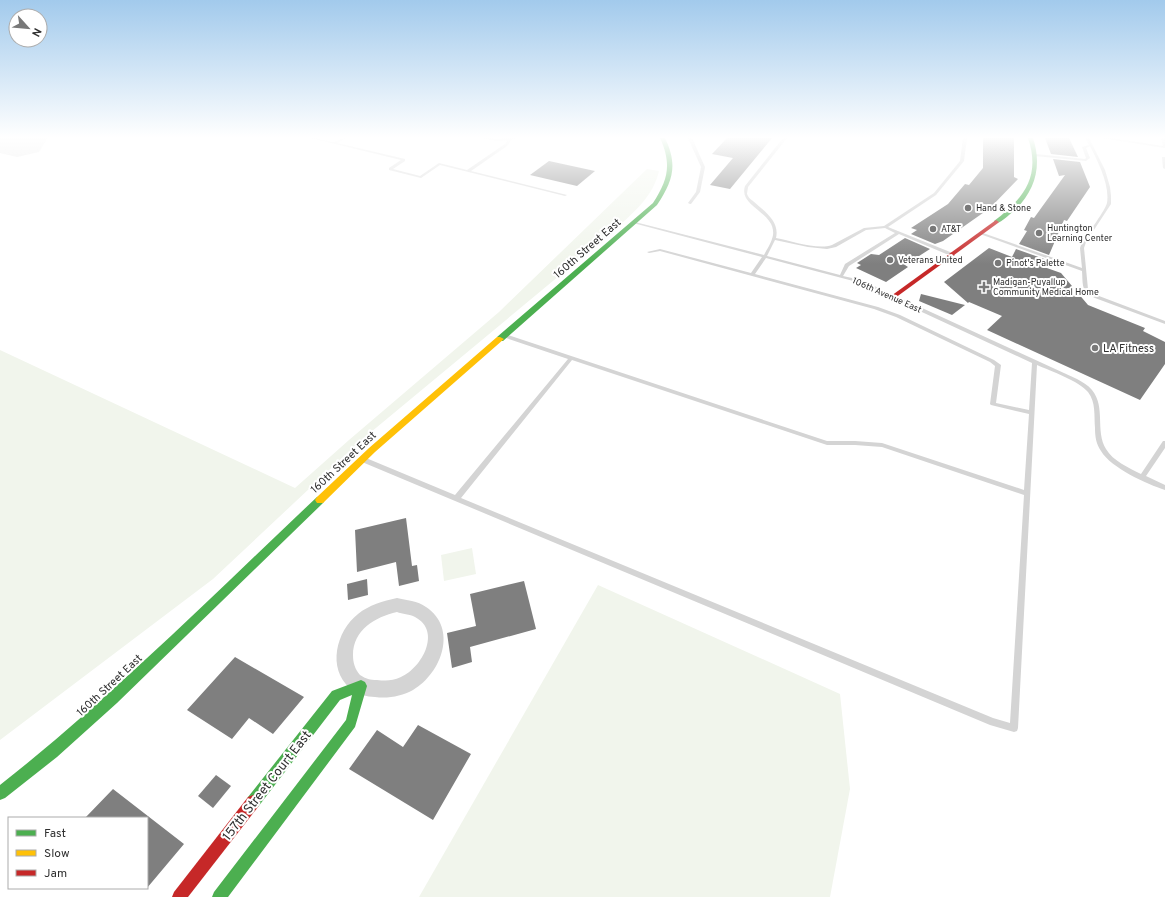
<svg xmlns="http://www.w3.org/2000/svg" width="1165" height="897" viewBox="0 0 1165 897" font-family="Overpass,sans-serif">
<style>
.green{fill:#f1f5ec}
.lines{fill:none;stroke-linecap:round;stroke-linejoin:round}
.taxiway{fill:#ddd;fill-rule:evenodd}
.runway{fill:#ddd;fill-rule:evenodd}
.building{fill:#7f7f7f}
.lane{fill:#d4d4d4;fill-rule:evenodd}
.street{fill:#d4d4d4;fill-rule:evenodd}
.fast{fill:#4caf50;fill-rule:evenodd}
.slow{fill:#ffc107;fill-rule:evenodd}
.jam{fill:#c62828;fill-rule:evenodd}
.poi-dot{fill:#787878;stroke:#fff;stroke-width:1.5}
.labels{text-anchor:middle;stroke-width:4;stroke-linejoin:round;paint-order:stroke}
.far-poi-label{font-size:9px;fill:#2f2f2f;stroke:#fff;text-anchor:start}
.far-street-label{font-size:9px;fill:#2f2f2f;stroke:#fff}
.street-label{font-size:11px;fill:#2f2f2f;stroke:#fff}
.poi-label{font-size:11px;fill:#2f2f2f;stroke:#fff;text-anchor:start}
.near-street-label{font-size:13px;fill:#2f2f2f;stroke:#fff}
</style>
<rect width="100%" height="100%" fill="#fff"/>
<g class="green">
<path d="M647 169 659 171C653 196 636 210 618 227L359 442 213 579 0 740V350L295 488 349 440 499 312Z"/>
<polygon points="472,548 476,574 444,581 441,555"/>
<polygon points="598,585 840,694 850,789 830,897 419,897"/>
</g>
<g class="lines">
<polygon class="taxiway" points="5,138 32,138 29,143 17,146 8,144"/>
<polygon class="runway" points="0,138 47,138 47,139 39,152 17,157 0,153"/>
</g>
<g class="building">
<polygon points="727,138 772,138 730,189 710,185 733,158 712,154"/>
<polygon points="983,138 1014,138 1014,177 1018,179 990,208 943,241 935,244 911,234 917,230 911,228 948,204 965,184 969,185 983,168"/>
<polygon points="1045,138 1069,138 1078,157 1051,154"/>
<polygon points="1053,159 1080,162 1090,187 1067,221 1064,220 1049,255 1019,244 1027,231 1024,230 1031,217 1034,218 1065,175 1059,176"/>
<polygon points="549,161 595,171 577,186 530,175"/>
<polygon points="905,238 930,249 905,265 908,267 886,282 856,268 861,265 857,263 871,254 879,255"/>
<polygon points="989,248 1012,257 1016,249 1047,260 1044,267 1061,273 1088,305 1145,328 1143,331 1165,342 1165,364 1140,400 987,330 1002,316 969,302 968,303 944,282"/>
<polygon points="921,294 965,305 952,315 919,301"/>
<polygon points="406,518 412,566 417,565 419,581 399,586 396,562 357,572 355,530"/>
<polygon points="367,579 368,595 348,600 347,584"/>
<polygon points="524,581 536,629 470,647 472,662 452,668 447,633 476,626 470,594"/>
<polygon points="235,657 304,697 273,734 249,718 232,739 187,710"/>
<polygon points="418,725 471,754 433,820 349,769 377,730 403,747"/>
<polygon points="216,775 231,786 213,808 198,796"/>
<polygon points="113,789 184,844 147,888 147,818 85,818"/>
</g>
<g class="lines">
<g class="lane">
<path d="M311 138C319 138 325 141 332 142 337 142 341 138 346 138L337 143 405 159V161L393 169 420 176 439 163 467 170 505 144 508 140 497 141 482 138 497 139 511 138 512 139 507 146 471 171 567 195 565 196 440 165 421 178 389 170V168L401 160Z"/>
<polygon points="688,138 692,138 705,167 700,192 691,204 690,204 688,203 696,192 701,167"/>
<path d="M783 138H787L748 187C748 189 747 192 747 194 748 197 750 199 753 201 764 211 780 221 776 238 792 241 817 250 832 245L864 228 884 226 934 193 960 161 963 138H967L964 161 936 195 888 227 955 254V256H951L899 234 849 266 843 276 861 280 1077 379C1082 382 1088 385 1092 390 1106 407 1095 431 1106 449 1113 461 1129 468 1141 474L1163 441H1165V448L1146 476 1165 485V490C1147 484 1111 468 1101 451 1096 444 1095 436 1095 428 1094 416 1096 402 1088 392 1079 381 1051 371 1037 365L1018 728 1017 731 1014 732 990 725 362 462 361 460 362 458H366L455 495 568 359 503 337V335L505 334 827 441H855L882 443 1024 490 1029 414 991 405 990 404 995 366 990 362 896 317 874 309 660 251 649 253 647 252 660 249 751 273 762 257 633 223 635 222 764 255C767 249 772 242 773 235 776 212 738 207 745 186ZM885 228 895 233 845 264 840 275 767 256 775 240 808 247 827 249 836 247 866 230ZM766 258 857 282 1032 363 1029 410 996 403 1001 365 994 360 900 315 878 307 755 274ZM572 360 827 445H855L882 447 1024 495 1010 723 993 718 461 498Z"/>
<path d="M1085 138H1089L1105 170 1110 187 1111 196V204L1086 242 1084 248 1088 289 1091 292 1099 296 1165 321V324L1095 298C1081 291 1083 286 1082 271L980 234 983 233 1082 268 1080 248 1082 242C1087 235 1106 209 1107 203 1110 185 1098 162 1090 146L1086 148 1090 158 1086 161 1035 156 1033 155 1035 154 1085 159 1086 158 1082 147 1089 145Z"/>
<polygon points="1101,138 1111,138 1163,146 1161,138 1165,138 1165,148"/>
<polygon points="1162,157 1165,157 1165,169 1163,168"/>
</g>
<g class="street">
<polygon points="507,138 515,138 510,141 507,141"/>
<path d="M397 598C406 600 418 601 426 607 458 628 442 673 413 690 402 696 388 699 375 697 367 697 357 694 350 688 327 669 336 631 358 614 369 605 383 601 397 598ZM397 612C402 614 410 614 415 617 442 631 422 668 401 677 392 681 386 681 377 680 370 680 366 679 360 675 355 669 353 663 353 655 353 630 375 617 397 612Z"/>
</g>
<g class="fast">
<path d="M660 138H665C678 165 673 181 657 205L503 341H497V337L653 203C668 180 672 164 660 138Z"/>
<path d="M1028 138H1033C1043 168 1034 195 1009 215 1005 218 1000 224 994 223V221C1024 198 1041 177 1028 138Z"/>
<path d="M320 496 323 497 325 500 323 503 117 703 57 757 5 798 0 800V785C112 697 213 595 317 497Z"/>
<polygon points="361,680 365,682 367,686 355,727 228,897 212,897 214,892 346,720 352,695 340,700 258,807 253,809 248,807 246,802 248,797 332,691"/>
</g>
<polygon class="slow" points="497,337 500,337 504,339 375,452 323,503 317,503 315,500 317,497 369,448"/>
<g class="jam">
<polygon points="996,220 999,222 998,223 895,298 891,298 891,296"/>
<polygon points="253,795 258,797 260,802 258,807 188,897 172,897 174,892 248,797"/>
</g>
</g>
<linearGradient id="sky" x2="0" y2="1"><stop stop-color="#a2caec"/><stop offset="0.52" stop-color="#fff"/><stop offset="1" stop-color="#fff" stop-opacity="0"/></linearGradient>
<rect width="1165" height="264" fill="url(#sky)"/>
<g class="poi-dot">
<circle cx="968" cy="208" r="4"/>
<circle cx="933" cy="229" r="4"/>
<circle cx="1039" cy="233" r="4"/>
<circle cx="890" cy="260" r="4"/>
<circle cx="998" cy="263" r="4"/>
<path d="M982 281h4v4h4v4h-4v4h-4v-4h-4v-4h4z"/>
<circle cx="1095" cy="348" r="4"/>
</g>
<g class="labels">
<g class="far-poi-label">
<text x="976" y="211">Hand &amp; Stone</text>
<text x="1047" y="231">Huntington<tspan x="1047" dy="10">Learning Center</tspan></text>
<text x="941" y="232">AT&amp;T</text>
<text x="898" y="263">Veterans United</text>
<text x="1006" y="266">Pinot's Palette</text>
<text x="993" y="285">Madigan-Puyallup<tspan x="993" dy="10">Community Medical Home</tspan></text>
</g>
<g class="far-street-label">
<text transform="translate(887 295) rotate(24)" y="3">106th Avenue East</text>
</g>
<g class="street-label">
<text transform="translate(587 248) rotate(-41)" y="4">160th Street East</text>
<text transform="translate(343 462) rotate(-43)" y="4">160th Street East</text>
<text transform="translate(109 685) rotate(-43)" y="4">160th Street East</text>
</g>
<g class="poi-label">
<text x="1103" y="352">LA Fitness</text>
</g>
<g class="near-street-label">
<text transform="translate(266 785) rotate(-52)" y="5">157th Street Court East</text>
</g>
</g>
<rect x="8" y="817" width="140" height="72" fill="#ffffff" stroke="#acacac"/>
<rect x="16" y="830" width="20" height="6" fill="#4caf50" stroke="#acacac"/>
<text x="44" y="837" font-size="12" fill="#2f2f2f">Fast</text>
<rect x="16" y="850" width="20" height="6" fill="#ffc107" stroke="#acacac"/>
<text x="44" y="857" font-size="12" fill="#2f2f2f">Slow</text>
<rect x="16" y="870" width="20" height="6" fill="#c62828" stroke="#acacac"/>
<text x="44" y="877" font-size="12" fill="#2f2f2f">Jam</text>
<g transform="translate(28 28) rotate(117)"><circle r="19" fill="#ffffff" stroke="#acacac"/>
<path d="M0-3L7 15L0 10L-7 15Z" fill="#787878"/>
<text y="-6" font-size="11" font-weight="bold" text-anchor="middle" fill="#2f2f2f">N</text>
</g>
</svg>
